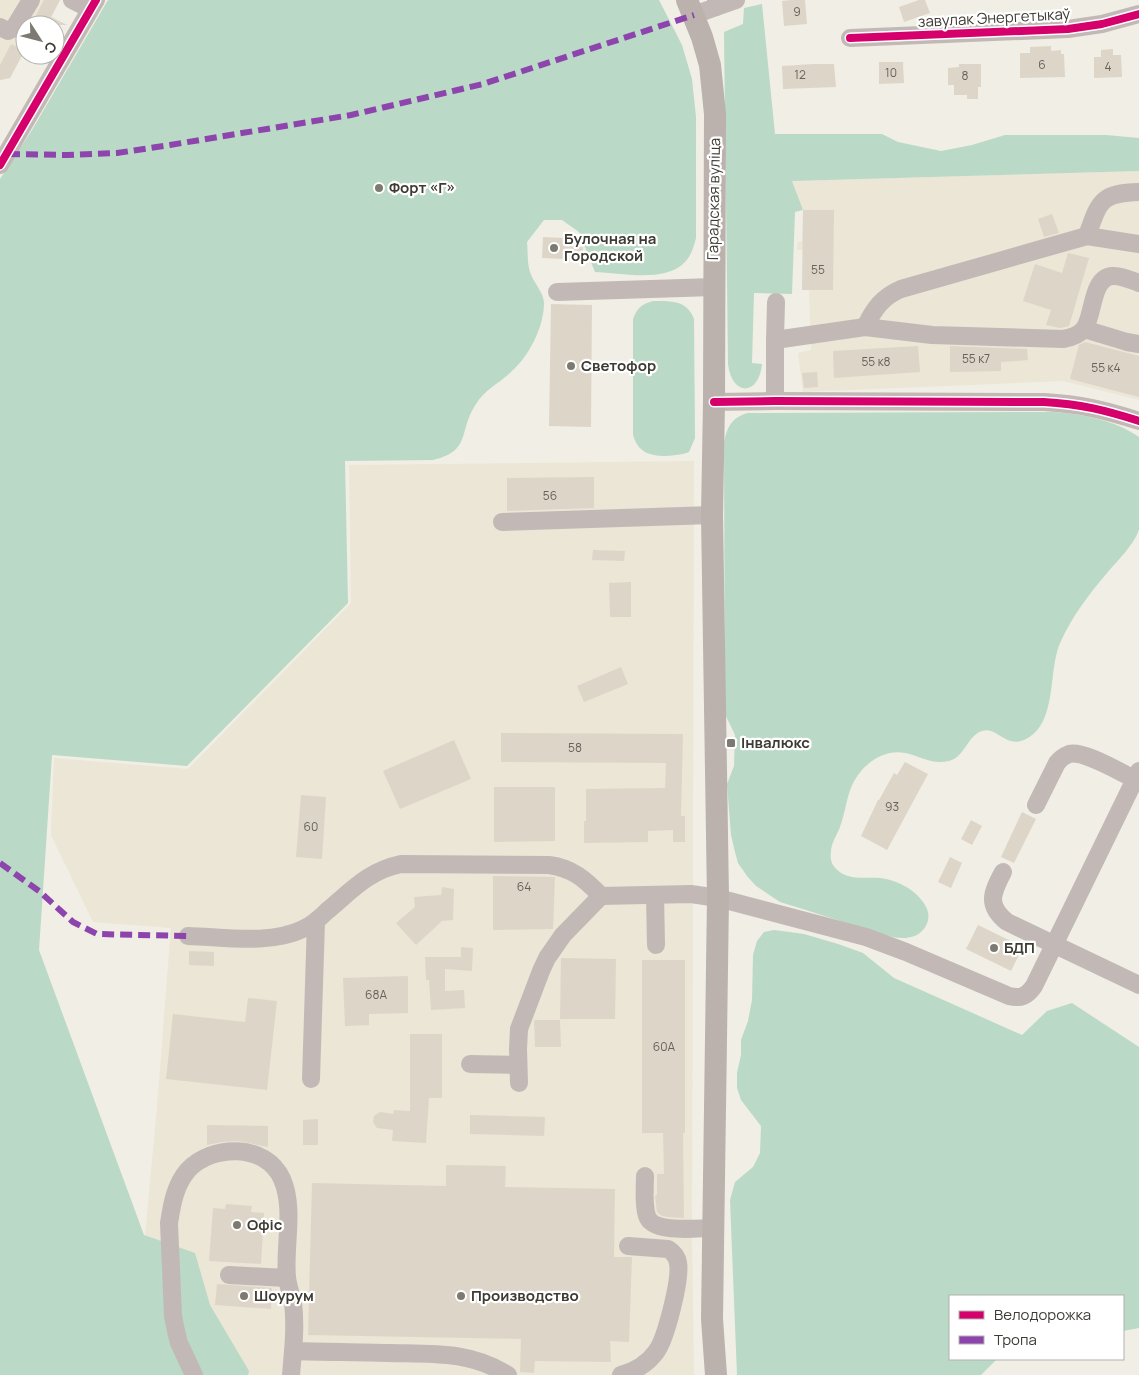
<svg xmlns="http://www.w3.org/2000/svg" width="1139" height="1375" viewBox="0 0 1139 1375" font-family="Manrope,sans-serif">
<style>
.built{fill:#ebe6d5}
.forest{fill:#bad9c6}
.building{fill:#ded5c9}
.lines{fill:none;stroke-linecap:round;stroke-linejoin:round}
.minor{stroke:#c2b9b6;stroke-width:18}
.major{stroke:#bbb1ad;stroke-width:22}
.quiet{stroke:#8e44ad;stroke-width:6;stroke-dasharray:12 6;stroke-linecap:butt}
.cycleway-casing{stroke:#fff;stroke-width:11}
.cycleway{stroke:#d6006c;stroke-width:8}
.poi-dot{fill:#7c7a71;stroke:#fff;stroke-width:2}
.labels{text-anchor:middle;stroke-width:4.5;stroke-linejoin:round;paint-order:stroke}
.number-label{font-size:12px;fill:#666259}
.street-label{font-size:15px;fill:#3d3b33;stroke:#fff}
.poi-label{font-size:15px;font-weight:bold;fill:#3d3b33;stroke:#fff;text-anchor:start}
</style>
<rect width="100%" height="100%" fill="#f1eee5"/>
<g class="built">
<polygon points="0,0 60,0 47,25 25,25 25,50 10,78 0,80"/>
<polygon points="1139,171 1139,400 1063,381 803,392 798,353 811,350 809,290 802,290 803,250 797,250 798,242 802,241 803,210 792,181"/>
<polygon points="694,461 692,1239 694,1375 132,1375 157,1107 171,928 93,922 51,835 54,758 188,769 351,603 349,465"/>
</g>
<g class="forest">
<path d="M108 0H659L682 45 692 79 696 117V238C694 246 691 256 685 262 666 283 621 273 595 272L579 232 562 220H544L527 242C528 251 527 263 530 272 533 282 544 293 544 303 544 327 529 356 512 371 500 383 485 389 476 404 458 431 472 451 433 460L345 461 348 603 187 766 52 755 39 950 144 1235 195 1253 210 1305 249 1371 248 1375H0V179L32 130Z"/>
<path d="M762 4 775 134H882L898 142 941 151 972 145 1005 135H1106L1139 138V171L792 181 803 210 795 212 792 294 754 293 752 363 762 364C759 396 732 397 728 364L724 32 743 24 744 8Z"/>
<path d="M653 301C671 301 687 300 694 319L695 438 689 452C682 455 675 455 666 456 649 456 638 452 633 435V319C637 308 642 304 653 301Z"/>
<path d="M1053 412C1082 414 1115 420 1139 437 1139 458 1139 480 1139 501 1139 509 1139 520 1139 529 1135 544 1117 561 1107 573 1090 593 1072 616 1061 641 1047 669 1059 725 1024 740 1005 748 997 726 982 731 967 736 965 757 949 761 931 765 921 756 905 753 886 749 868 761 858 775 846 792 847 808 840 827 837 835 831 843 831 852 830 856 831 862 833 865 837 871 842 874 848 876 858 879 869 877 880 878 898 880 919 891 927 909 930 917 928 924 923 930 918 936 910 938 903 938 888 938 872 931 858 927 832 918 806 910 780 902L756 886 747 876 738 863 735 852 731 835 727 784 734 766 735 735 725 714 724 443C727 427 732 417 748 413Z"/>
<polygon points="774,930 804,934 838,944 863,953 894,978 1022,1035 1047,1011 1072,1003 1139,1047 1139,1328 1123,1331 1123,1296 950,1296 950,1359 997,1359 981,1375 737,1375 730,1200 735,1182 753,1167 760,1153 761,1126 741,1100 737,1088 737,1073 741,1055 741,1040 748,1021 752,1000 753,955 757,941 764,932"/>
</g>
<g class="building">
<polygon points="44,0 60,0 51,17 67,25 31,25"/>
<polygon points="791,0 805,0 807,24 784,26 782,1"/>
<polygon points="919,0 925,0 930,13 904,22 899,7"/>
<polygon points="11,44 25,50 10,78 0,80 0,65"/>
<polygon points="1051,46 1051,51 1061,50 1061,54 1064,54 1065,77 1020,78 1020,53 1030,53 1030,47"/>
<polygon points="1113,49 1113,55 1121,55 1122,77 1094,78 1094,57 1101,57 1101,50"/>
<polygon points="879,62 903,62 904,83 879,84"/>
<polygon points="813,64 834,64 836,87 783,89 782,66"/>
<polygon points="959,64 981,64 981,87 978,87 978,99 967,99 967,95 954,95 954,85 948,85 948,68 959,67"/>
<polygon points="803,210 834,210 833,290 802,290"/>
<polygon points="1052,214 1059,233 1044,237 1038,219"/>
<polygon points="543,237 565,238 565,246 583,247 582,260 542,258"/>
<polygon points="1068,253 1089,258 1069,326 1060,328 1046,325 1051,310 1023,301 1035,264 1062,273"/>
<polygon points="551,304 592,305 591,427 549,426"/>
<polygon points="1085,342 1139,356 1139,397 1070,379 1079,345"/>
<polygon points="918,346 920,372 834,378 833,351"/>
<polygon points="950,346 1027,349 1028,360 1001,362 1001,371 950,372"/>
<polygon points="817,372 818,387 804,388 802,373"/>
<polygon points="594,477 594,508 507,511 507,478"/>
<polygon points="593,550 625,551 624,561 592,560"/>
<polygon points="631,582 631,617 610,617 609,583"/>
<polygon points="621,667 628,684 584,702 577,686"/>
<polygon points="501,733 683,734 681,816 685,816 685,842 673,842 673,830 648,831 648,842 584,843 584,821 586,821 586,789 665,788 666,763 501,762"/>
<polygon points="454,740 471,779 400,809 383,771"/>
<polygon points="905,762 928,774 887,850 861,836 878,800 879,800 894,773 897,775"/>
<polygon points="494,787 555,787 555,841 494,842"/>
<polygon points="301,795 326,797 322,859 296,857"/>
<polygon points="1022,812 1036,819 1014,863 1001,857"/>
<polygon points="971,820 982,826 972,845 961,839"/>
<polygon points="950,857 962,863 951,888 938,882"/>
<polygon points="493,876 555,877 553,929 493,930"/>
<polygon points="442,887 454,889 453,920 442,921 416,945 396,923 415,907 414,897 441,895"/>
<polygon points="978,925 1023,947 1011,971 966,949"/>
<polygon points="461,947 473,948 472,971 445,969 445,991 464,990 465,1008 431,1010 429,980 426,980 425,957 461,957"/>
<polygon points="189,951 214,952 214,966 189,965"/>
<polygon points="561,958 616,959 615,1019 560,1019"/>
<polygon points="642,960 685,960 685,1133 683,1133 684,1218 668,1217 662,1216 657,1212 655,1196 657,1195 657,1174 664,1174 663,1133 642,1133"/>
<polygon points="408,976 408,1013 369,1014 369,1025 345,1026 343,978"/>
<polygon points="248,998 277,1001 267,1090 166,1079 173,1014 245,1022"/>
<polygon points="534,1020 560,1020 561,1047 535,1047"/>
<polygon points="410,1034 442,1034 442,1098 429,1098 426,1143 392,1141 393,1130 377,1128 373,1122 374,1116 380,1112 393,1114 394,1110 410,1111"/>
<polygon points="470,1115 545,1117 544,1136 470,1134"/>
<polygon points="318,1119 318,1145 303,1145 303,1120"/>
<polygon points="207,1125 268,1126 268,1147 238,1141 222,1142 207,1145"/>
<polygon points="446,1165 506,1166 505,1187 615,1189 614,1257 632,1257 629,1342 610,1341 611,1362 535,1361 534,1373 520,1372 521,1339 308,1335 312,1183 446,1186"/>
<polygon points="226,1204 252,1206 251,1212 264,1213 261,1264 209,1261 213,1208 225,1209"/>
<polygon points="217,1284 272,1288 271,1309 215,1305"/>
</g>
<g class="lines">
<g class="minor">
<polyline points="72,0 90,9"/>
<polyline points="716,7 736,0"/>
<polyline points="694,15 716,7 716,0"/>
<polyline points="0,27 8,31 14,28 31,0"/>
<polyline points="850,38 1068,29 1102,24 1139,14"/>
<polyline points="0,165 96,0"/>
<path d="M1087 236C1099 202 1100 193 1139 192"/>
<polyline points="557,292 714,287"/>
<path d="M865 327C874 309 882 297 901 289L1087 236 1139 244"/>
<polyline points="1084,329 1127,342 1139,344"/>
<polyline points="775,340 776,302"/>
<path d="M775 401V340L865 327 932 335 1063 339C1069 338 1079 335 1084 329 1094 316 1091 278 1112 276 1121 275 1131 280 1139 283"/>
<path d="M714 402 775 401 1044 402C1080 404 1105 410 1139 421"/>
<polyline points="502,522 712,515"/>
<path d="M1036 805 1057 763C1060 759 1064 756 1069 754 1084 750 1121 773 1135 779"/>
<path d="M1003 872C992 893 986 905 1007 922L1139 985"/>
<polyline points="655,895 656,945"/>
<path d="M188 936C224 937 270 945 303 929 312 925 320 918 327 911 352 890 368 871 401 864L549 865C572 868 585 879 601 896L691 894 718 898 866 937 906 952 1009 996C1021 999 1027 996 1034 986L1139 771"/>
<polyline points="470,1064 518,1065"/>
<polyline points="311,1079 316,921"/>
<polyline points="519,1083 518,1049 519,1029 541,971 547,958 563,935 601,896"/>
<path d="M645 1176C645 1188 643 1204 647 1216 653 1234 697 1228 713 1228"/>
<polyline points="229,1275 287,1278"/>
<path d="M293 1351C325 1352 357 1352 389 1353 433 1354 470 1351 508 1375"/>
<path d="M194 1375 179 1343 176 1331 173 1316 169 1223C172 1204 175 1185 188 1170 212 1144 266 1143 282 1179 295 1209 284 1245 287 1277 288 1286 291 1294 293 1303 296 1327 293 1351 291 1375"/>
<path d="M621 1375C635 1371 648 1363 656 1352 666 1339 681 1279 678 1263 677 1256 673 1252 668 1249L628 1246"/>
</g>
<polyline class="major" points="687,0 702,37 710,65 715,114 714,402 712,515 718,898 712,1319 716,1375"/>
<g class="quiet">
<polyline points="8,154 67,155 117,153 170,145 351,115 483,84 694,15"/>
<polyline points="0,863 39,891 73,922 97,934 188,936"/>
</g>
<defs>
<g id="cycleway">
<polyline points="850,38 1068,29 1102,24 1139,14"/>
<polyline points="0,165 96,0"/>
<path d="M714 402 775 401 1044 402C1080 404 1105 410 1139 421"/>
</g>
</defs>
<use href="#cycleway" class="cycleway-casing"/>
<use href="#cycleway" class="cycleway"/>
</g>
<g class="poi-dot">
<circle cx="379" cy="188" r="5"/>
<circle cx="554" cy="248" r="5"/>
<circle cx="571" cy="366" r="5"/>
<rect x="726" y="738" width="10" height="10" rx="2.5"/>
<circle cx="994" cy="948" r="5"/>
<circle cx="237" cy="1225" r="5"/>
<circle cx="244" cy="1296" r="5"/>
<circle cx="461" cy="1296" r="5"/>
</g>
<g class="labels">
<g class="number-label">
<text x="797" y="16">9</text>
<text x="1042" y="69">6</text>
<text x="1108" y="71">4</text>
<text x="891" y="77">10</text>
<text x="800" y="79">12</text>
<text x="965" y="80">8</text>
<text x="818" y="274">55</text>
<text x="976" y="363">55 к7</text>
<text x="876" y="366">55 к8</text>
<text x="1106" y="372">55 к4</text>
<text x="550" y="500">56</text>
<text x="575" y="752">58</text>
<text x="892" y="811">93</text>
<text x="311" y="831">60</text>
<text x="524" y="891">64</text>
<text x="376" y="999">68А</text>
<text x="664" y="1051">60А</text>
</g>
<g class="street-label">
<text transform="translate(994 18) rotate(-3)" y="5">завулак Энергетыкаў</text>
<text transform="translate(714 199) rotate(-89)" y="5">Гарадская вуліца</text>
</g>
<g class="poi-label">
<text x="389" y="193">Форт «Г»</text>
<text x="564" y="244">Булочная на<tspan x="564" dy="17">Городской</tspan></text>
<text x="581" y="371">Светофор</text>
<text x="741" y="748">Інвалюкс</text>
<text x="1004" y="953">БДП</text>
<text x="247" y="1230">Офіс</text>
<text x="254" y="1301">Шоурум</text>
<text x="471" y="1301">Производство</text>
</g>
</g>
<rect x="949" y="1295" width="175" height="65" fill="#ffffff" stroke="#b1b1ad"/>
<rect x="959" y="1311" width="25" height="8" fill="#d6006c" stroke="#b1b1ad"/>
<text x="994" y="1320" font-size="15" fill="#3d3b33">Велодорожка</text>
<rect x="959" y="1336" width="25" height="8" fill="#8e44ad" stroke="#b1b1ad"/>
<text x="994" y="1345" font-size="15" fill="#3d3b33">Тропа</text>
<g transform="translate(40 40) rotate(126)"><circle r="24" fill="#ffffff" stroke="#b1b1ad"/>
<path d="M0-4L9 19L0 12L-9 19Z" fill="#7c7a71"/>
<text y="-8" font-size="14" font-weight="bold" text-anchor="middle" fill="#3d3b33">С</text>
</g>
</svg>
